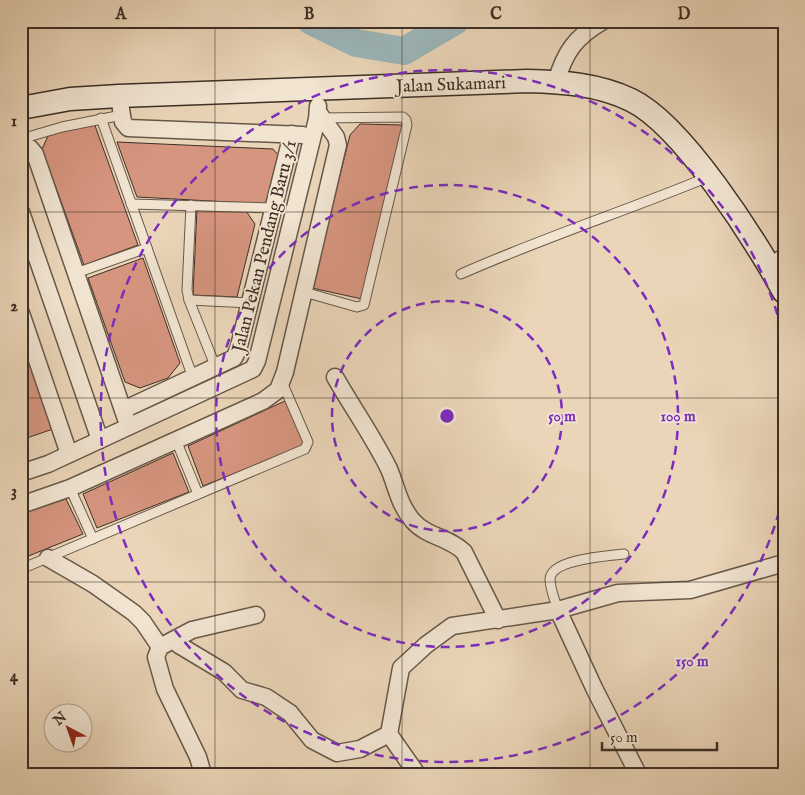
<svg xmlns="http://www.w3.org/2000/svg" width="805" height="795" viewBox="0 0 805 795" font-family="'IM FELL English',serif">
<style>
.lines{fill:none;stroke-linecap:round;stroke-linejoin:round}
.river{stroke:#9bb6b9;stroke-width:28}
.building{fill:#d6957f;stroke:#3d2f26}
.lane-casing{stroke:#68584a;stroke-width:11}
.street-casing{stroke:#68584a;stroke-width:19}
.secondary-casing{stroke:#3d2f26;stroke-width:25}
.lane{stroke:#f1e4d1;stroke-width:9}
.street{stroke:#f1e4d1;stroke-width:16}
.secondary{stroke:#f1e4d1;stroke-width:22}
.grid{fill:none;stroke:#3d2f26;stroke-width:1;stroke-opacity:0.55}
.ring{fill:none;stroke:#7b2cbf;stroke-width:2.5;stroke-dasharray:9 6}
.labels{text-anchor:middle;stroke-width:4;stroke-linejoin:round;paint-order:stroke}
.street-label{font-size:18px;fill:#3d2f26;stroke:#f1e4d1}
.centre{fill:#7b2cbf;stroke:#f1e4d1;stroke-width:2.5}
.ring-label{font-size:15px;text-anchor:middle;font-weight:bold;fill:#7b2cbf;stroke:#f1e4d1;stroke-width:4;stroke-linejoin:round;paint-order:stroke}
.neatline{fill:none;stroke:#3d2f26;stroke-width:2}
.grid-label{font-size:16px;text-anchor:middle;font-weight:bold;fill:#3d2f26}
</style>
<rect width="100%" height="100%" fill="#ead5b8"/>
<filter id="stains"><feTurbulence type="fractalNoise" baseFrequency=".004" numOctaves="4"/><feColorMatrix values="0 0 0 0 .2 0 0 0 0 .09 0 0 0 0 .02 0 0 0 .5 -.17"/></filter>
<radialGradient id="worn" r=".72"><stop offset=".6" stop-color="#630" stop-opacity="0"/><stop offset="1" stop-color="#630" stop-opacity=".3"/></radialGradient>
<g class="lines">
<polyline class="river" points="311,21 356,43 404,51 455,21"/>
</g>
<g class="building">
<polygon points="93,120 138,245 84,265 42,149 48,136"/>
<polygon points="360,124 403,125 362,299 312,288 350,135"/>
<polygon points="117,142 273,149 279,156 266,204 137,197"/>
<polygon points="197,209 246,211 255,224 237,297 193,295"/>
<polygon points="143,258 180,363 168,378 140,388 125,382 88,278"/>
<polygon points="21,335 53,429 21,440"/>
<polygon points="287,400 305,445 203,486 188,446"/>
<polygon points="173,453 189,492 97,528 83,494"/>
<polygon points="66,499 83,534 21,559 21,514"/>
</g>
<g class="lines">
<defs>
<g id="lane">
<polyline points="101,118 193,378"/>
<polyline points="21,139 62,127 122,115"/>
<polyline points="131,204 274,208"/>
<polyline points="191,205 187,290 189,300 216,368"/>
<polyline points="76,273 147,248"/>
<path d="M461 274C542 238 626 211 708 177"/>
<polyline points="304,292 357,307 364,305 407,125 406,120 403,117 322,118"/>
<polyline points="189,300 250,303"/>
<polyline points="176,440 198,494"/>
<polyline points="70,488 93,539"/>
<polyline points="21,569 305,449 308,442 282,382"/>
<path d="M558 610C555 601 550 589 550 579 551 559 607 556 624 554"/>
</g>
<g id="street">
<path d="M556 82C565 52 575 37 603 21"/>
<polyline points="119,96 123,122 128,128 303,135"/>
<polyline points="21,145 30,148 35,154 126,419"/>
<polyline points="21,212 100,440"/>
<polyline points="770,266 784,257"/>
<polyline points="21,313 69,454"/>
<path d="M335 377C352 407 374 438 389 469 397 488 399 505 413 521 427 537 449 537 464 552L498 620"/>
<polyline points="123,410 234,358 238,350 292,134"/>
<polyline points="21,473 48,464 253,369 257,361 317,119 318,106"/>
<polyline points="21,505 70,488 263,401 278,390 285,372 338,145 336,137 318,112"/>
<polyline points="48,558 93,584 134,613 143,622 160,647"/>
<polyline points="558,610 595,690 638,774"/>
<polyline points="176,641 179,645 224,672 242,690 266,697 290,713 312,740 337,753 360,749 389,734 417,774"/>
<polyline points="389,734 401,668 426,645 452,626 558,610 618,593 690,590 784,563"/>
<polyline points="203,774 198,757 165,689 156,657 160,647 192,630 256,615"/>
</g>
<path id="secondary" d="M21 108 70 99 119 96 527 81C563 82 598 84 631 100 683 125 755 240 784 292"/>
</defs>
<use href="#lane" class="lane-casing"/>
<use href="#street" class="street-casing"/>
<use href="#secondary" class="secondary-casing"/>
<use href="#lane" class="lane"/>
<use href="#street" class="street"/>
<use href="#secondary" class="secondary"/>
</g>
<path class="grid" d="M215 21V774M402 21V774M590 21V774M21 212H784M21 398H784M21 582H784"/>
<g class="ring">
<circle cx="447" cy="416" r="115"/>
<circle cx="447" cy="416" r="231"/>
<path d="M783 497A346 346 0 1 1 783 335"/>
</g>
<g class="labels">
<g class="street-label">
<text transform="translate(451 84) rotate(-2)" y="6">Jalan Sukamari</text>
<text transform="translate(264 246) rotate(-76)" y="6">Jalan Pekan Pendang Baru 3/1</text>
</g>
</g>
<circle cx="447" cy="416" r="8" class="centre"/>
<g class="ring-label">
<text x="562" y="421">50 m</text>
<text x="678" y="421">100 m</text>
<text x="692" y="666">150 m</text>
</g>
<rect width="805" height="795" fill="none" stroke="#ead5b8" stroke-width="55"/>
<g transform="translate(68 728) rotate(319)"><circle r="24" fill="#f1e4d1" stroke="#a99c8d"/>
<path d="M0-4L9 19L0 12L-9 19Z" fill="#8f2418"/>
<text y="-8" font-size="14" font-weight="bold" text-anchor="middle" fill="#3d2f26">N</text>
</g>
<path d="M602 742v8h115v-8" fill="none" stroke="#3d2f26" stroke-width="2.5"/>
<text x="610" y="742" font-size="15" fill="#3d2f26" stroke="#f1e4d1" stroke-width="4" paint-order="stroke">50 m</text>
<rect x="28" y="28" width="750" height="740" class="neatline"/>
<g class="grid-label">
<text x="121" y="19">A</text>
<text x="309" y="19">B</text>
<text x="496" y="19">C</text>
<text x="684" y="19">D</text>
<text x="14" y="126">1</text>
<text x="14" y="311">2</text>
<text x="14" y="496">3</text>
<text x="14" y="681">4</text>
</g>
<rect width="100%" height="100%" filter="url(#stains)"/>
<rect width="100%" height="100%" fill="url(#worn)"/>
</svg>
